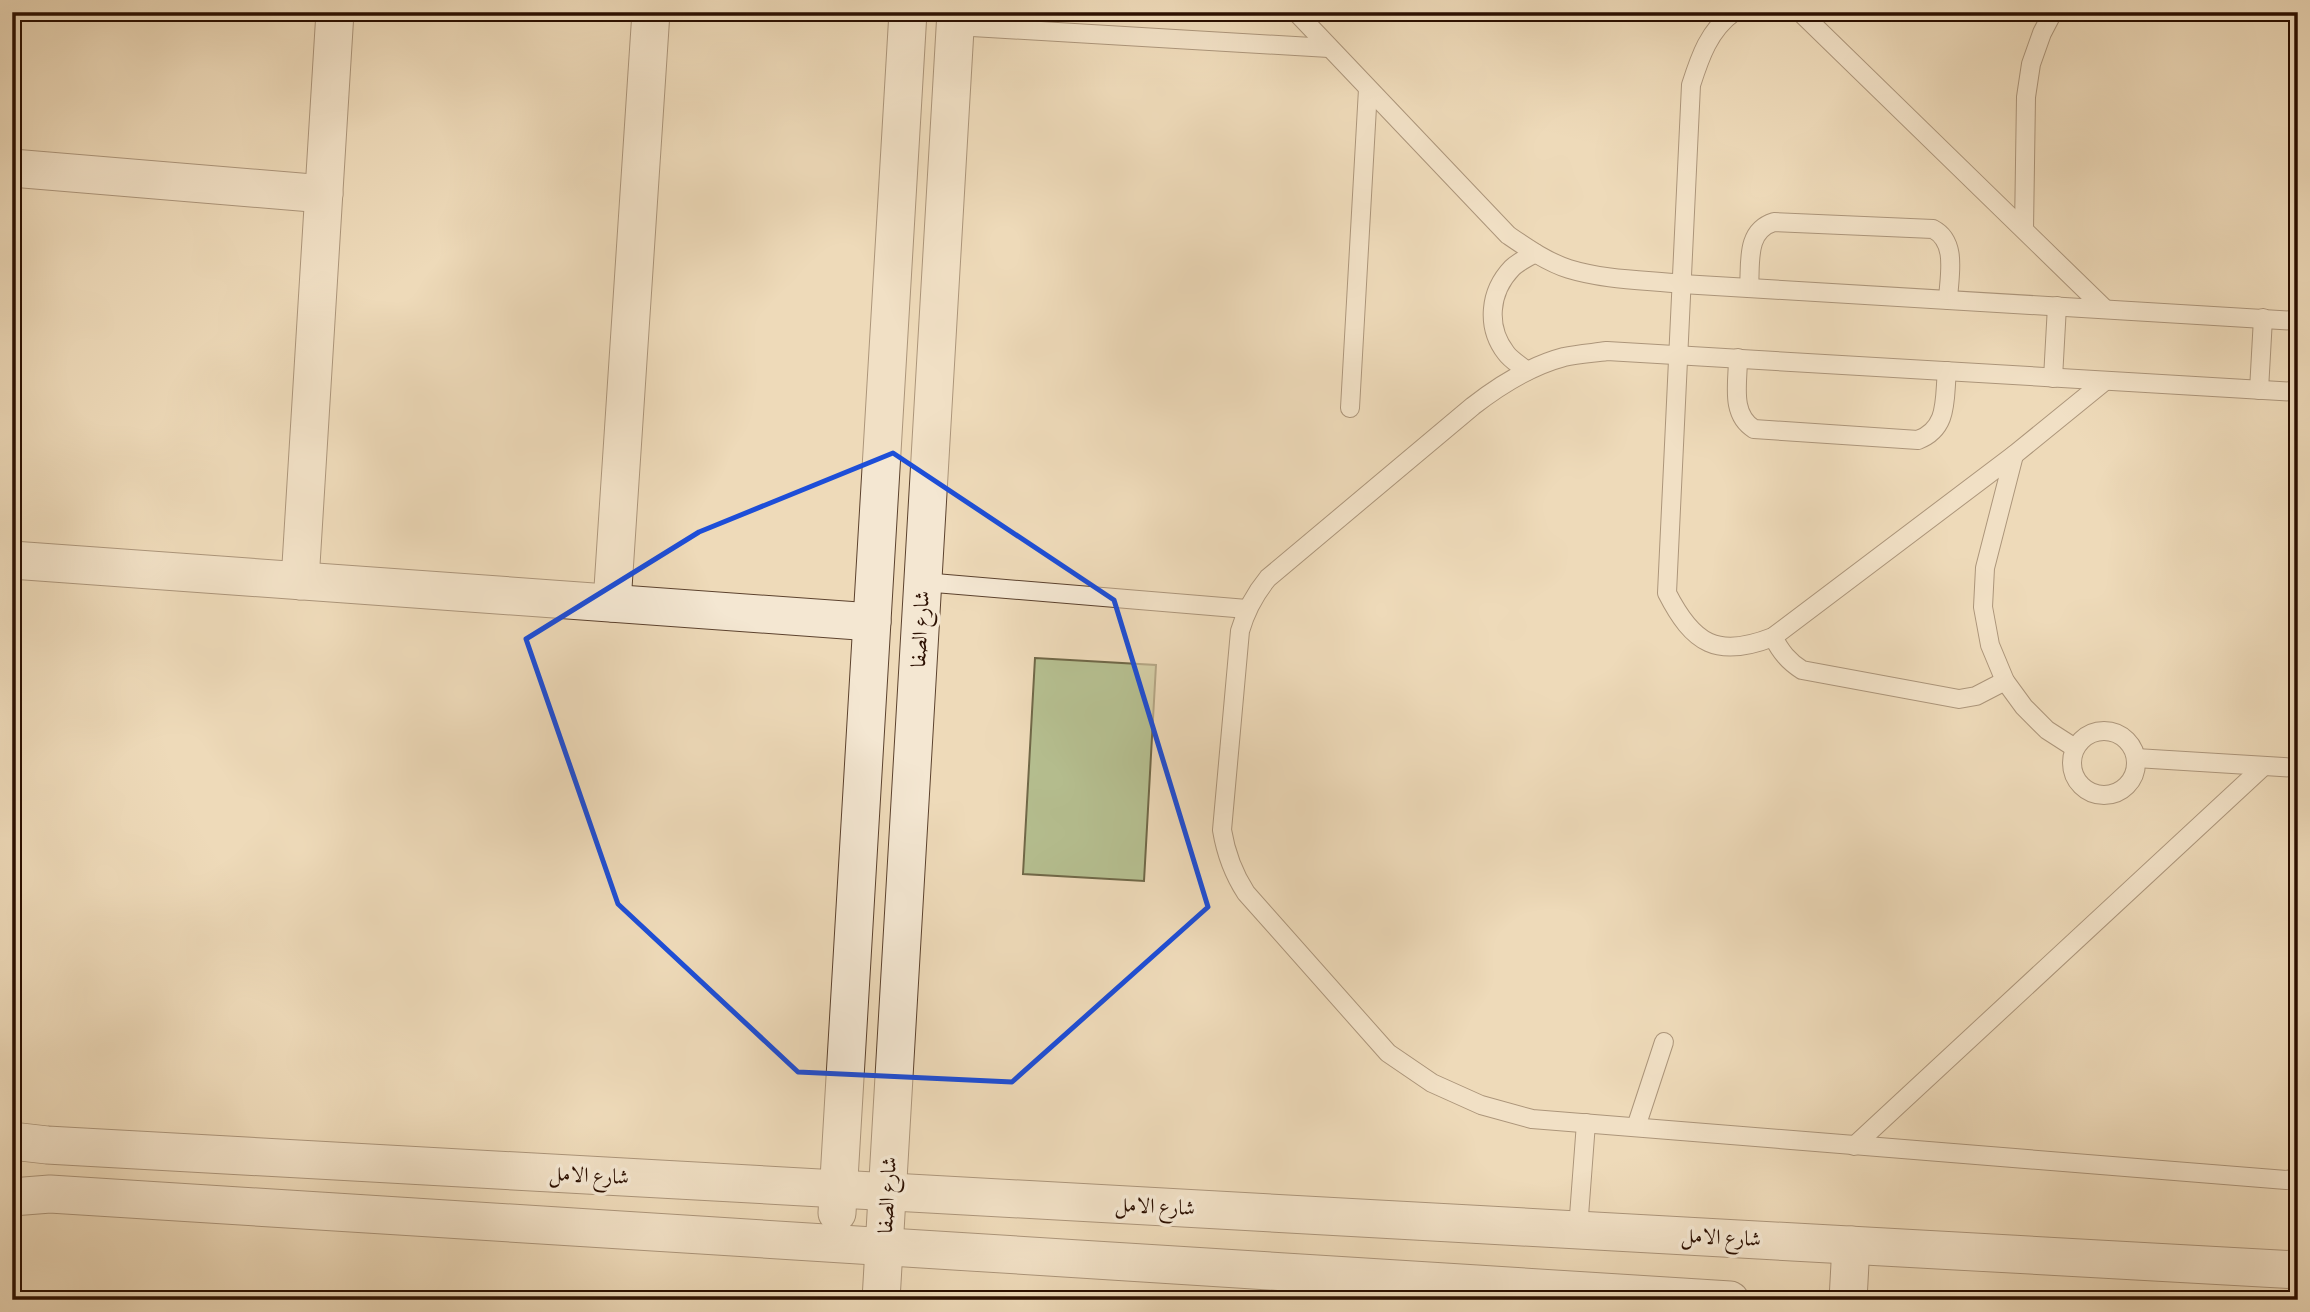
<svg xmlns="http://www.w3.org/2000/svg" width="2310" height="1312" viewBox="0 0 2310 1312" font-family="Vollkorn,Amiri,serif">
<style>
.green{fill:#b6c091;stroke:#706848;stroke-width:2}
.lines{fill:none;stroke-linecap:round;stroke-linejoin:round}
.lane-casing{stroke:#5c422e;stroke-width:20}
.street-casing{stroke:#5c422e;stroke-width:39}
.lane{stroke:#f4e7d2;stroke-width:18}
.street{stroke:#f4e7d2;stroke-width:37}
.marked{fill:none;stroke:#1d4ed8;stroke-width:5;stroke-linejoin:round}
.labels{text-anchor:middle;stroke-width:7;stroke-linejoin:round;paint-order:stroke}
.street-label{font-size:21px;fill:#2b0f00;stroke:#f4e7d2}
</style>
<rect width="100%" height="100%" fill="#eedab9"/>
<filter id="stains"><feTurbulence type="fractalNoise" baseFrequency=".00286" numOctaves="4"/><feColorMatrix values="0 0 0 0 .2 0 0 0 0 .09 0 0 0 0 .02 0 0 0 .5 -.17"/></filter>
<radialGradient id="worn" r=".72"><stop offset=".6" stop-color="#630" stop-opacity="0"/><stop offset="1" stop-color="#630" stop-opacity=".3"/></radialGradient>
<polygon class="green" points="1035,658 1156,665 1144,881 1023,874"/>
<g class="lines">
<defs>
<g id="lane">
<path d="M1296 12 1508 235C1527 248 1547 262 1569 269 1605 280 1645 280 1682 284L2298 321"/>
<path d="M1734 12C1709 30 1700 57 1691 85L1667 593C1693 644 1717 659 1773 637L2014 455 2105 381"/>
<polyline points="1800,12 2105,309"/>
<polyline points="955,26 1329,48"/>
<polyline points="2024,229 2026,97 2031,64 2042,33 2053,12"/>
<path d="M1749 288C1751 263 1745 231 1774 222L1933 229C1958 242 1949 276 1948 300"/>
<path d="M1738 358C1738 383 1730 414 1754 429L1918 440C1949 428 1944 399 1947 371"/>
<path d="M1527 371C1520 365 1511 360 1506 353 1486 327 1489 292 1512 268 1518 262 1527 258 1535 253"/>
<polyline points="2053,378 2057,306"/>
<polyline points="2259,390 2263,318"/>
<path d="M2298 392 1607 351C1593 353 1578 354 1564 357 1530 366 1500 385 1473 406L1268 578C1254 595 1246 610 1240 631L1222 830C1226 854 1233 873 1246 893L1388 1053 1432 1083 1481 1105 1532 1119 2286 1180 2298 1178"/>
<polyline points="1350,408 1368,89"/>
<polyline points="2014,455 1985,568 1983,607 1990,645 2005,681 2024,707 2047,730 2075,748"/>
<polyline points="923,582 1247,609"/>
<path d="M1773 637C1781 652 1788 661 1802 670L1959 699 1976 696 2005 681"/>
<circle cx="2104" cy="763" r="32"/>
<polyline points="2136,758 2298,768"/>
<polyline points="1636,1127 1664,1042"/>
<polyline points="1854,1146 2264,766"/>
<polyline points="1578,1229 1586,1123"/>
</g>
<g id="street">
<polyline points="12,168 324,194"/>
<polyline points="12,560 872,622"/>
<polyline points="300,581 335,12"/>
<polyline points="612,603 651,12"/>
<polyline points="12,1141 47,1145 2298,1270"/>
<polyline points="12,1197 50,1194 1730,1300"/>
<polyline points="837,1213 908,12"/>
<polyline points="881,1300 956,12"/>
<polyline points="1848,1300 1851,1245"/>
</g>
</defs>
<use href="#lane" class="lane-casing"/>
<use href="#street" class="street-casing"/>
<use href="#lane" class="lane"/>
<use href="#street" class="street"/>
</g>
<path d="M0 0H2310V1312H0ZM893 453 1114 600 1208 907 1012 1082 798 1072 618 904 526 639 699 532Z" fill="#eedab9" fill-opacity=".55" fill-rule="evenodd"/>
<path class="marked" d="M893 453 1114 600 1208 907 1012 1082 798 1072 618 904 526 639 699 532Z"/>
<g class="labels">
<g class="street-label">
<text transform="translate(920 629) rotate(-87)" y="7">شارع الصفا</text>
<text transform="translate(589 1175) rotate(3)" y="7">شارع الامل</text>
<text transform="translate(887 1195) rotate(-87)" y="7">شارع الصفا</text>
<text transform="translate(1155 1206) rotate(3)" y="7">شارع الامل</text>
<text transform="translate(1721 1237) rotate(3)" y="7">شارع الامل</text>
</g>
</g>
<rect width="2310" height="1312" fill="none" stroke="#eedab9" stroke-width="42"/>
<rect x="14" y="14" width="2282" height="1284" fill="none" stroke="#2b0f00" stroke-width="3.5"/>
<rect x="21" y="21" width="2268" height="1270" fill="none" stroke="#2b0f00" stroke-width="2"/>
<rect width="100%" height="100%" filter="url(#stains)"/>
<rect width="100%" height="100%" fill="url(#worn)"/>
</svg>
